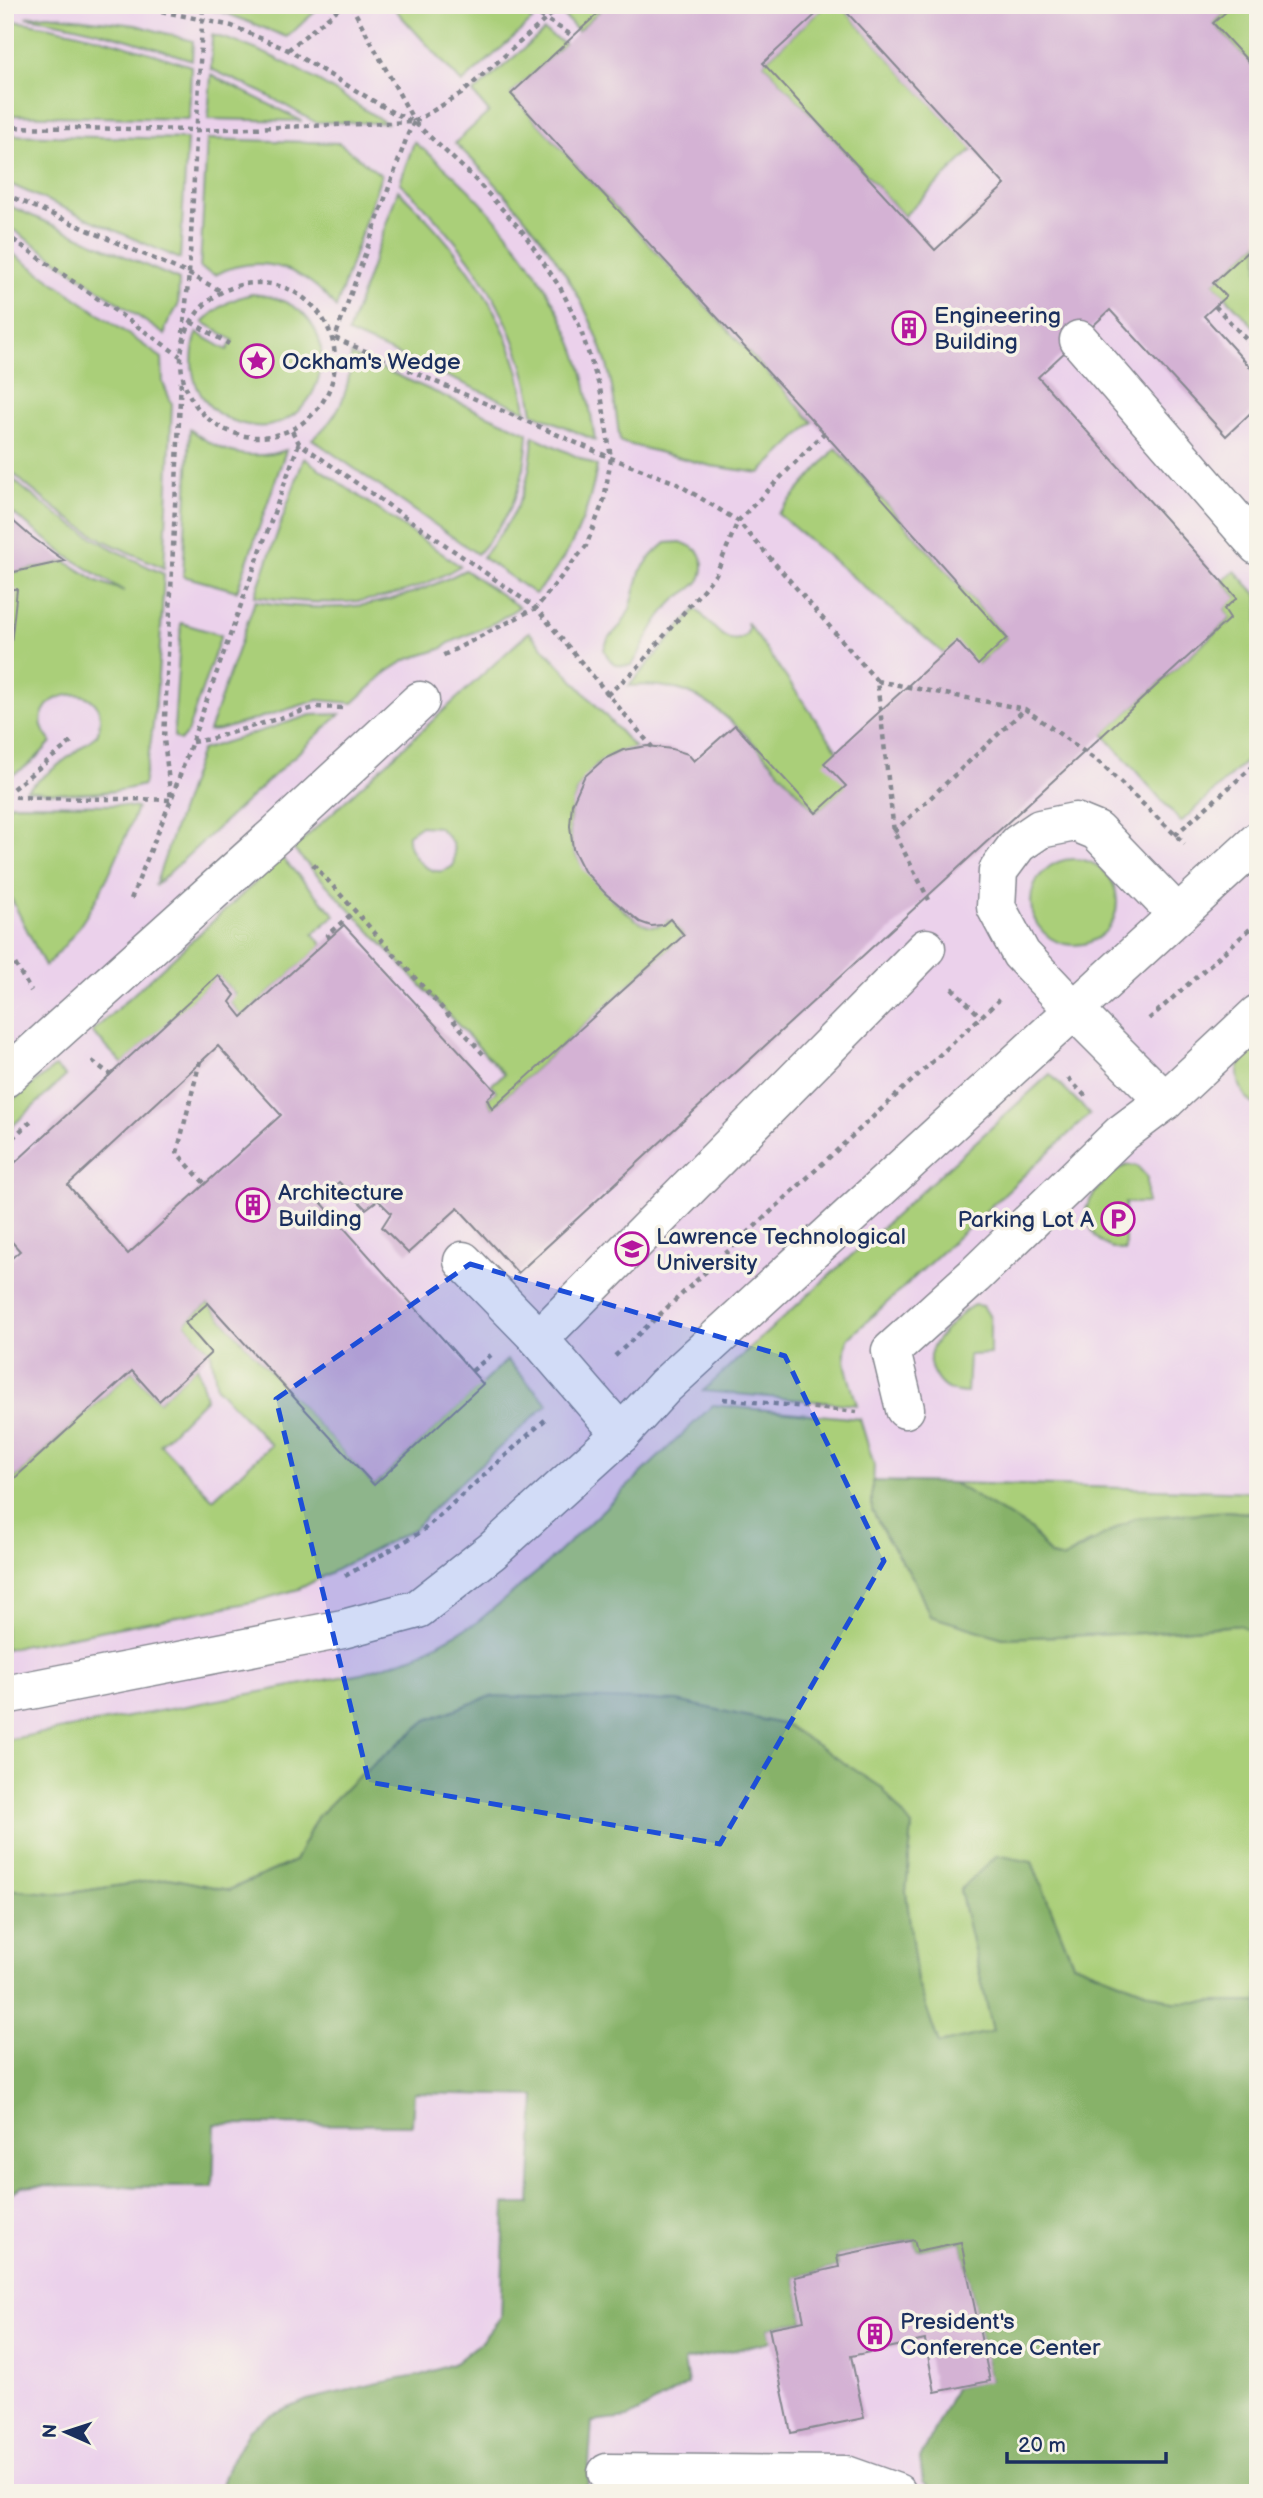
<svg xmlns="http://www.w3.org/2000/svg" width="1263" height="2498" viewBox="0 0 1263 2498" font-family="'Balsamiq Sans',sans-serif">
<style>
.built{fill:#ebd1eb}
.green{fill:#aacf79;stroke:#627f6c;stroke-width:2;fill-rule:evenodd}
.forest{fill:#87b269;stroke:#517064;stroke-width:2}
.building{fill:#d4b2d4;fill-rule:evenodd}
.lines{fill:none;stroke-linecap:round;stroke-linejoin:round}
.minor-casing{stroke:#868890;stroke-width:41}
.path{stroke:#868890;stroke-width:4.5;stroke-dasharray:5 5;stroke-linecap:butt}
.minor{stroke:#fff;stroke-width:38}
.marked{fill:#1d4ed8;fill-opacity:0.2;stroke:#1d4ed8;stroke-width:5;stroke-dasharray:14 9;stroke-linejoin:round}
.labels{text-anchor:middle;stroke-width:7;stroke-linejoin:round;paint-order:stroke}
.poi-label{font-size:23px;fill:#1b2f5e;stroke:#f7f3e8;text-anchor:start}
</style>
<rect width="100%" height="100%" fill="#f7f3e8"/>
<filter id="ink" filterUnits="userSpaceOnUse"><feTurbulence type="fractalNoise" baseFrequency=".0143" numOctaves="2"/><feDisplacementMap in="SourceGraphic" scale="14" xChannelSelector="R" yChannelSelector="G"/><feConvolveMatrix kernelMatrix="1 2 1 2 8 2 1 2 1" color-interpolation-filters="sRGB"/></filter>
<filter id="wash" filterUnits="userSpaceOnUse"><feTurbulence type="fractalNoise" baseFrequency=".00686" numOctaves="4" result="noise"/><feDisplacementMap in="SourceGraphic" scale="28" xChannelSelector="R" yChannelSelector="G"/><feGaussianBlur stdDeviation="1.57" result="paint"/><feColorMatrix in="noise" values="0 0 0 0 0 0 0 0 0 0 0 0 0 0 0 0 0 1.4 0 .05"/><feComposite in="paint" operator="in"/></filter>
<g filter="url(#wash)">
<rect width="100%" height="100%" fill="#f0e1c2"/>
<rect class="built" x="5" y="5" width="1253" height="2488"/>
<g class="green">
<polygon points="213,5 315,5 318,9 287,37 228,14 213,10"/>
<polygon points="391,5 508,5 533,20 462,83"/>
<polygon points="570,5 607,5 578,31 561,13"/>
<polygon points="826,5 840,5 973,149 904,216 763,63"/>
<polygon points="1234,5 1258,5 1258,72 1213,23"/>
<path d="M48 15 136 25 193 41 192 60C137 42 84 25 26 17Z"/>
<path d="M5 20C69 27 130 46 191 66L189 119 5 115Z"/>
<path d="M544 31 565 44 511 94 813 422 760 473 711 466 620 442C616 415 614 388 606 362 579 275 520 205 455 143L489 112 473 93Z"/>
<path d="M212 35C275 50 331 89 386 123L315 122 261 92 211 69Z"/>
<polygon points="211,75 302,121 208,119"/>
<polygon points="5,135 187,139 180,259 5,182"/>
<path d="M207 139 339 143 381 175 336 308C307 269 261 251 215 275L200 268Z"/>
<path d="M414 142C487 198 553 278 581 367 588 391 591 416 595 440L533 413C520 319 468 246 400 183Z"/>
<path d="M398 190C461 250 516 322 526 411L348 333Z"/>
<polygon points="5,204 179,280 178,306 166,326 165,335 5,224"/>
<polygon points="1258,242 1258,331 1213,283"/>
<path d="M5 248 162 358 163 383 172 404 164 568C145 559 124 551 105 541 69 521 35 494 5 466Z"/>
<path d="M252 294C365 303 324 446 243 424 229 420 217 415 207 403 190 383 189 357 197 333L227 350 233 340 203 322C219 306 231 299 252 294Z"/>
<path d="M351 355 528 433C525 485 512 516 477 554L312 439C340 417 350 390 351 355Z"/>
<path d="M190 429C218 452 251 462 286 450L237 591 183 576Z"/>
<path d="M533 436 597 466C589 516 570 558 535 594L482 557C517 516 530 490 533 436Z"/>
<polygon points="836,448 1007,638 968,674 778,514"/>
<path d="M304 458 460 566C391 607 332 608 255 596Z"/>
<path d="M5 472C52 516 105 548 164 574 160 645 158 715 143 785 105 796 66 795 26 790L97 735C119 669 9 693 51 742 37 758 25 770 5 778V574L65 561 97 581 124 591 67 556 5 507Z"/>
<path d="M681 542C693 547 701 550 703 564 704 586 689 588 675 600 670 605 664 611 660 617 649 631 643 649 632 665 617 668 609 663 604 649L608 639 622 624 630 609 640 572 652 555 666 543Z"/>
<path d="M465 570 519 607 494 623 449 643 441 649 406 660 387 672 353 703 318 700 220 730 209 731 255 601C337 615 391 608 465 570Z"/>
<polygon points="1235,571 1258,596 1258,750 1181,822 1103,734 1230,619 1224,609 1236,597 1222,581"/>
<path d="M696 609C708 619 726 649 743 637 749 633 749 629 747 622L857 778 816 813C785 779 737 717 697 697 676 686 652 684 629 686Z"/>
<polygon points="181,623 221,635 187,733 180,741 174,737 174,729"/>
<path d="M529 632 635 748C588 754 560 804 573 848 579 869 630 923 651 926 659 927 664 924 670 919L684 935 492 1109 487 1099 496 1091 491 1085 504 1074 293 849ZM420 826 438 827C452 840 457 846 453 866 450 868 447 870 443 871 424 874 406 851 408 834Z"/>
<polygon points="340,714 155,886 201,750 311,715"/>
<path d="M11 804 118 805 137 808C115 864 90 925 45 966L5 886V811Z"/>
<polygon points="282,858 335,915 313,934 323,945 242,1017 230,1002 235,994 218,976 123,1064 92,1032"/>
<circle cx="1074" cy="902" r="43"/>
<path d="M1258 1043V1106C1244 1102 1235 1080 1239 1066 1243 1057 1251 1050 1258 1043Z"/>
<polygon points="55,1067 66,1076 5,1133 5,1106"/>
<path d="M1050 1074 1090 1114 849 1338C838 1357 852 1385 857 1405L703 1391Z"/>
<path d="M1128 1165 1137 1166 1147 1177V1203H1125V1251C1100 1248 1088 1234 1086 1209 1092 1193 1111 1170 1128 1165Z"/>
<polygon points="208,1303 374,1485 507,1360 548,1404 452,1490 414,1529 299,1589 252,1602 5,1649 5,1487 132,1371 159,1401 197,1365 206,1398 160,1444 213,1499 271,1445 217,1388 211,1353 185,1323"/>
<path d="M974 1305 983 1306 990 1317V1354L969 1355 967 1393C952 1392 943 1390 935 1376 921 1354 937 1339 952 1323 959 1316 965 1309 974 1305Z"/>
<polygon points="713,1405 860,1419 874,1465 872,1510 888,1540 915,1581 930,1616 1003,1638 1145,1633 1241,1625 1258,1637 1258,2002 1173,2002 1073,1963 1032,1862 960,1890 994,2031 939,2044 917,1981 906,1892 912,1826 491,1696 427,1720 351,1783 317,1817 295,1861 228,1890 169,1878 63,1894 5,1889 5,1740 362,1673 415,1656 476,1623 542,1568"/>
<polygon points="953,1483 1258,1492 1258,1514 1227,1511 1090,1542 1063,1559 1051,1556 1030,1529"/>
</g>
<g class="forest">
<polygon points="872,1481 953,1483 1030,1529 1051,1556 1063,1559 1134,1518 1227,1511 1258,1514 1258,1637 1240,1625 1145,1633 1003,1638 930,1616 915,1581 888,1540 872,1510"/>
<polygon points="491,1696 677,1701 786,1725 881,1787 912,1826 906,1892 917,1981 939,2044 993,2031 960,1890 997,1855 1032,1862 1073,1963 1173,2002 1258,2002 1258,2493 943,2493 923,2481 920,2459 955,2388 990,2380 961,2242 917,2251 914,2240 837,2256 839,2267 795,2277 804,2321 769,2328 772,2340 763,2344 684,2361 688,2384 628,2418 592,2422 587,2493 219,2493 229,2465 249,2429 270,2416 307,2400 379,2383 422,2375 455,2363 480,2343 501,2317 505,2204 530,2204 535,2096 414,2093 412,2125 215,2124 213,2187 23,2186 5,2196 5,1889 63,1894 169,1878 229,1890 295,1861 317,1817 351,1783 427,1720"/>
</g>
<g id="blocks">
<g class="building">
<path d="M607 5H826L763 63 935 250 1005 185 840 5H1234L1213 23 1258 72V242L1213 283 1226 296 1204 316 1258 376V406L1226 436 1110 310 1038 377 1237 598 1224 609 1230 618 518 1273 458 1208 408 1253 382 1227 391 1213 378 1200 366 1209 339 1182 320 1201 483 1384 374 1485 208 1303 185 1323 211 1353 159 1401 132 1371 5 1487V1264L20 1251 5 1234V1172L218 975 235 995 230 1002 242 1017 344 925 496 1091 487 1099 492 1109 684 935 670 919 663 925 651 926 640 922 606 894 584 871 573 849 570 826 572 804 584 777 604 759 623 750 647 746 672 749 688 754 694 761 735 725 816 813 846 786 824 763 891 701 957 641 978 665 1007 638 824 433 511 94ZM218 1046 281 1115 128 1254 68 1185Z"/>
<polygon points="5,514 29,535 65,561 5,574"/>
<polygon points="5,589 17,589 10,654 5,654"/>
<polygon points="914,2240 917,2251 961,2242 990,2381 935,2392 925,2340 851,2356 864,2418 791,2433 769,2328 804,2321 795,2277 839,2267 837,2256"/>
</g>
</g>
</g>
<g filter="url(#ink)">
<use href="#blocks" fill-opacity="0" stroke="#868890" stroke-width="2"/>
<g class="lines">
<defs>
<g id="minor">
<polyline points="1079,340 1258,546"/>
<polyline points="5,1078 282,829 420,701"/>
<polyline points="1165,1101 1075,1011 1021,954 996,907 998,871 1018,844 1040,829 1075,822 1097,831 1178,915"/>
<polyline points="463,1261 539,1339"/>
<polyline points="905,1409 891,1351 974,1276 1121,1134 1165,1101 1258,1014"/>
<polyline points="621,1434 539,1339 926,948"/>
<polyline points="5,1695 343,1629 418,1609 492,1551 621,1434 665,1386 1258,841"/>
<polyline points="607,2473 846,2475 897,2493"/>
</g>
</defs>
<use href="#minor" class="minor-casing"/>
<g class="path">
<polyline points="132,5 232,26 288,50 392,112 414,122 470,174 523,232 561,289 579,325 600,388 611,458 604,500 586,546 536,608 440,657"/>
<polyline points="351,5 414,121"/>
<polyline points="523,5 573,36"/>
<polyline points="288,50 343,5"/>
<polyline points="414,122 408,134 335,338 611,458 676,483 738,521 877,681 894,832 929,900"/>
<polyline points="5,127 197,130 414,122 461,94 562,5"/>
<polyline points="5,194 189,274 221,291"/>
<polyline points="5,234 180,356"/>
<circle cx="258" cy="360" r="77"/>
<polyline points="1215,306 1258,352"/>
<polyline points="191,322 229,344"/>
<polyline points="183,333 189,274 203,5"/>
<polyline points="292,431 299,443 536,608 652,747"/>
<polyline points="877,681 1025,709 1100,763 1185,844"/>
<polyline points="607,695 637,668 716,574 738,521 824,433"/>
<polyline points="192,742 210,739 317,707 342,708"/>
<polyline points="5,795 75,739"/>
<path d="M5 796C61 800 116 798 171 800L164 739 181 378"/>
<polyline points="894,832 1025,709"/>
<polyline points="1175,835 1258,762"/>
<polyline points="313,864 485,1056"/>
<polyline points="131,899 171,800 299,443"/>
<polyline points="330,938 327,935 355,911"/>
<polyline points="5,947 31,991"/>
<polyline points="952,988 981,1017"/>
<polyline points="1149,1019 1258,922"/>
<polyline points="92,1061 111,1075"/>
<polyline points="200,1061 177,1153 205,1184"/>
<polyline points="1068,1078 1088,1099"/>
<polyline points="5,1145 33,1119"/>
<polyline points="615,1356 999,1000"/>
<polyline points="472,1371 491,1355"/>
<polyline points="723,1399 857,1412"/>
<polyline points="345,1576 421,1532 547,1418"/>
</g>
<use href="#minor" class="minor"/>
</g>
</g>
<path class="marked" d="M470 1264 785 1356 884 1561 720 1844 369 1782 276 1399Z"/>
<defs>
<symbol id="building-ring" viewBox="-11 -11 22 22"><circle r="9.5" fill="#f7f3e8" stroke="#b5179e" stroke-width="1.5"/><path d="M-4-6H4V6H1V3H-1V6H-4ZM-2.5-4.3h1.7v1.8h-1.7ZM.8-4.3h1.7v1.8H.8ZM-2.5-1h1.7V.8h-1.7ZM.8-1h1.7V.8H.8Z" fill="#b5179e"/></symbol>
<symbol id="sight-ring" viewBox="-11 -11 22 22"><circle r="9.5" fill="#f7f3e8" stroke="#b5179e" stroke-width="1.5"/><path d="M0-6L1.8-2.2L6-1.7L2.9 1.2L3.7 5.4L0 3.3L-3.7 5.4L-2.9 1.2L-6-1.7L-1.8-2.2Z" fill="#b5179e"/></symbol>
<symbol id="parking-ring" viewBox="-11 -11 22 22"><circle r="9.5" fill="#f7f3e8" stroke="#b5179e" stroke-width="1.5"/><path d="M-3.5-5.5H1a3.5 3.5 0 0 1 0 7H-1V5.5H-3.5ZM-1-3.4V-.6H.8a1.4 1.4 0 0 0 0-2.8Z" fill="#b5179e"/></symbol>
<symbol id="university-ring" viewBox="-11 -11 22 22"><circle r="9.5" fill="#f7f3e8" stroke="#b5179e" stroke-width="1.5"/><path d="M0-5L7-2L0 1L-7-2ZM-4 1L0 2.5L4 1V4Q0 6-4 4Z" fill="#b5179e"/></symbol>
</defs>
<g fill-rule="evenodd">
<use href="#building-ring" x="890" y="309" width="38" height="38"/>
<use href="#sight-ring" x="238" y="342" width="38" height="38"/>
<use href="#building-ring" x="234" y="1186" width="38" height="38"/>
<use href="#parking-ring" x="1099" y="1200" width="38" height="38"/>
<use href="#university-ring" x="613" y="1230" width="38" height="38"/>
<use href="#building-ring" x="856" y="2315" width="38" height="38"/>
</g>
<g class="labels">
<g class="poi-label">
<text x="934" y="323">Engineering<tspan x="934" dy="26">Building</tspan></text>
<text x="282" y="369">Ockham's Wedge</text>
<text x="278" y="1200">Architecture<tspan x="278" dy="26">Building</tspan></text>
<text x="1094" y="1227" text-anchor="end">Parking Lot A</text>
<text x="656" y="1244">Lawrence Technological<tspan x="656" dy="26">University</tspan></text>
<text x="900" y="2329">President's<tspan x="900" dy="26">Conference Center</tspan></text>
</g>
</g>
<rect width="1263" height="2498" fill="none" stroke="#f7f3e8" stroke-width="28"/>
<g transform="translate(66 2432) rotate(273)" stroke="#f7f3e8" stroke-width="5" paint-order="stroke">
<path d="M0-5L12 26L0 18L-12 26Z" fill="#1b2f5e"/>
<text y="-10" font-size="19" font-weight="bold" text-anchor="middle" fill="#1b2f5e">N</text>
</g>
<path d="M1007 2452v10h159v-10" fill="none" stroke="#1b2f5e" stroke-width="3.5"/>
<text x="1018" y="2452" font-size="21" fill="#1b2f5e" stroke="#f7f3e8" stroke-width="5" paint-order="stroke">20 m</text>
</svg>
